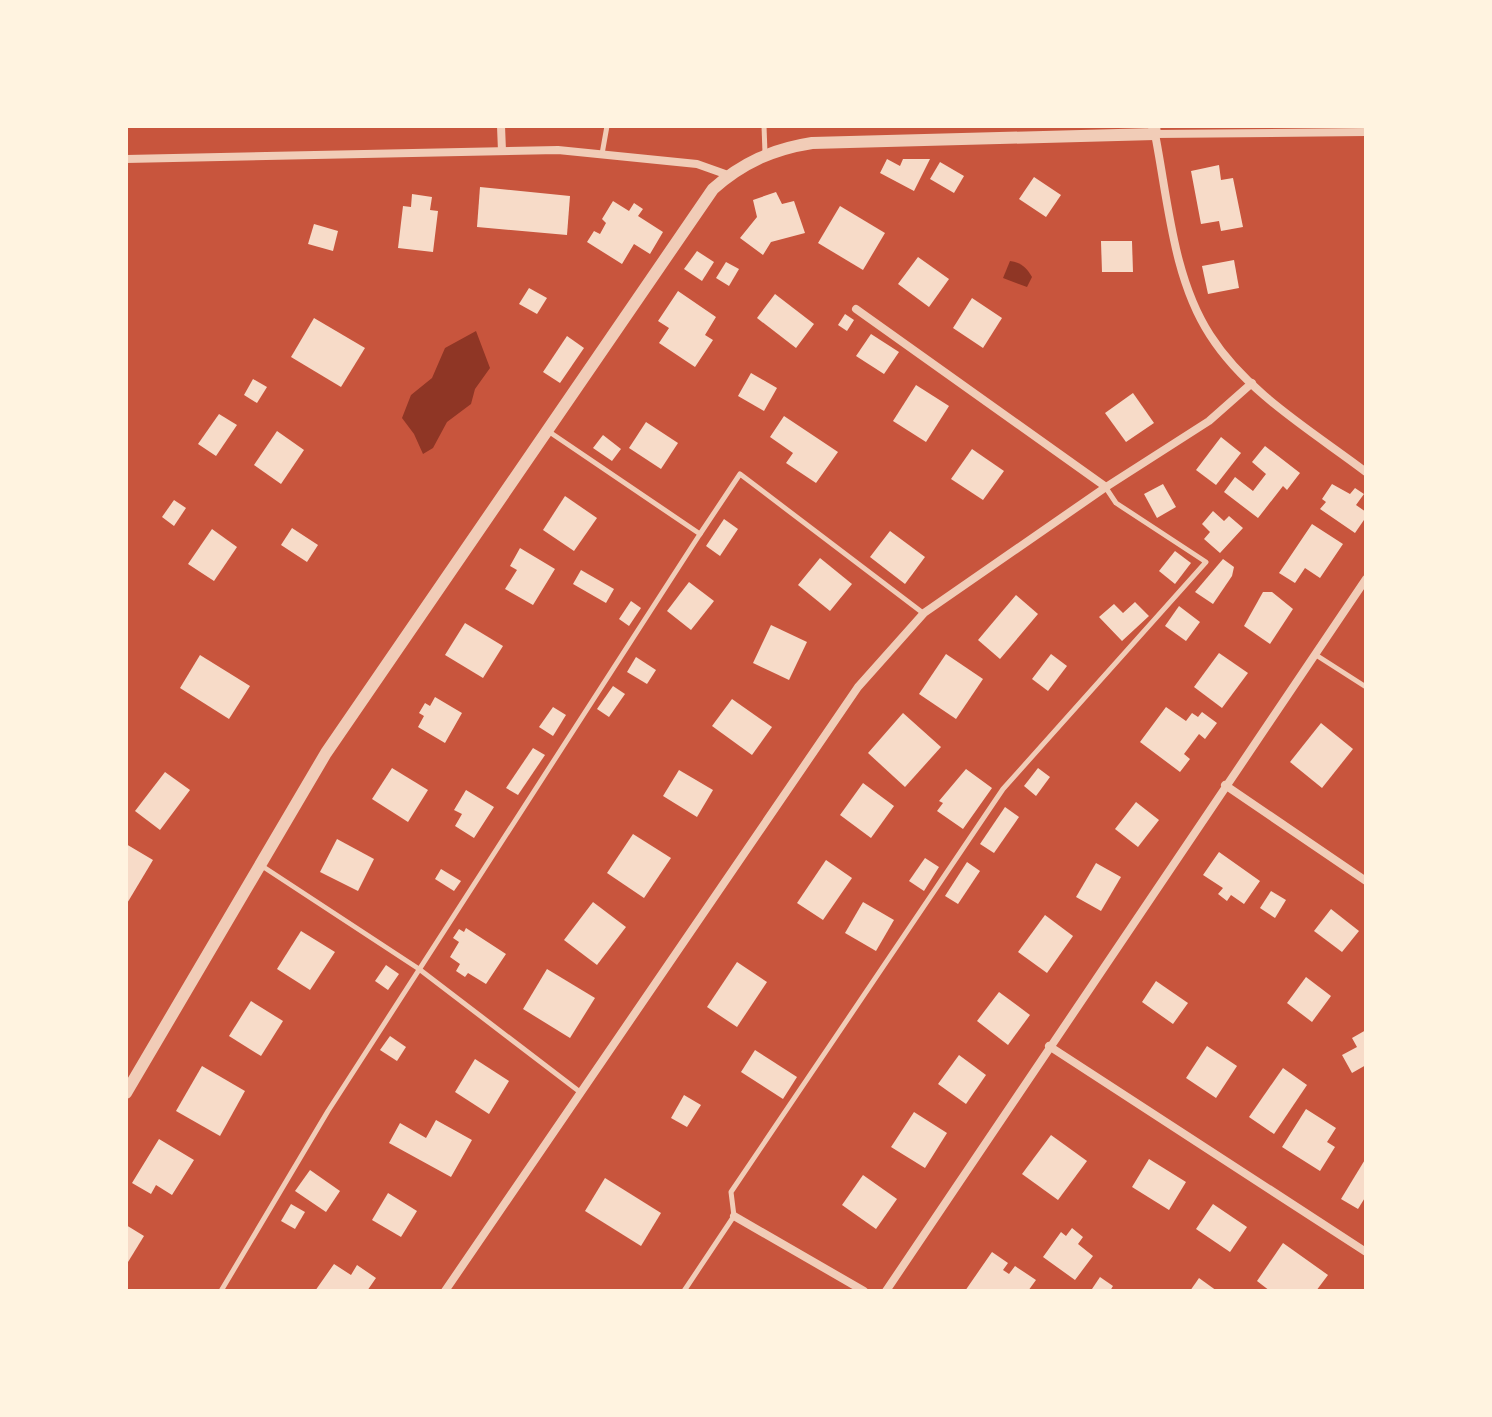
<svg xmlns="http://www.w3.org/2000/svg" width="1492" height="1417" viewBox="0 0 1492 1417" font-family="Commissioner,sans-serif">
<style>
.water{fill:#8f3625}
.building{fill:#f7dbc8}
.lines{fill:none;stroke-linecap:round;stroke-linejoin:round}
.service{stroke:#f1ccb7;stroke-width:5}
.minor{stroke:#f1ccb7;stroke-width:8}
.tertiary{stroke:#f1ccb7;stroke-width:12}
</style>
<rect width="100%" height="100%" fill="#c8553d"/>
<g class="water">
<path d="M1010 261C1020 262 1027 268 1032 277L1027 287 1003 278Z"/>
<polygon points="476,331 490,368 475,389 471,404 447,422 433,448 423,454 414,434 402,418 411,395 432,378 445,348"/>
</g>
<g class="building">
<polygon points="887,159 900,166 903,159 930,159 914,191 880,173"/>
<polygon points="940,162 964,176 954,193 930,179"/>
<polygon points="1219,165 1221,180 1233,178 1243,227 1221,231 1219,221 1201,224 1191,171"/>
<polygon points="1034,177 1061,195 1046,217 1019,199"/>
<polygon points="480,187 570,196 567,235 477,227"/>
<polygon points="776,192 782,204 794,201 805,233 771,242 763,255 740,238 757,217 753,200"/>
<polygon points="412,194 432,197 430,210 438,211 433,252 398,248 403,206 411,207"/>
<polygon points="613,201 629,211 634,203 643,209 638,216 663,232 650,254 634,244 622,264 587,242 594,231 600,234 606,223 602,219"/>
<polygon points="840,206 885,233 863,270 818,243"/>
<polygon points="314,224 338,231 333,251 308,244"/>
<polygon points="1101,241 1132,241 1133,272 1102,272"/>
<polygon points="697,251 714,262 702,281 684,269"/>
<polygon points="918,257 949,279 929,307 898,284"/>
<polygon points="1234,260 1239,288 1208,294 1202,266"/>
<polygon points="726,262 739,269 729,286 716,278"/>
<polygon points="529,288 547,298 537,314 519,304"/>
<polygon points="678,291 716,317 705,335 713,340 695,367 659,343 669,328 658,321"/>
<polygon points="775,294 814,324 796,348 757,318"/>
<polygon points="972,298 1002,318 983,348 953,328"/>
<polygon points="845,314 854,320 847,331 838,325"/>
<polygon points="314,318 365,348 341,387 291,357"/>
<polygon points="871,334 899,352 884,374 856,356"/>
<polygon points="567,336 584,348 560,383 543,372"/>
<polygon points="751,373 777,388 764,411 738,396"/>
<polygon points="253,379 267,387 257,403 244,395"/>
<polygon points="916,385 949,406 926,442 893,421"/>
<polygon points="1133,393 1154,423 1126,442 1105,413"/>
<polygon points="219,414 237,425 216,456 198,444"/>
<polygon points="784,416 838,452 816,483 786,463 793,453 770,437"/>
<polygon points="646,422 678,443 661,469 629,448"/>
<polygon points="277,431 304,450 281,484 254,465"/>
<polygon points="603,435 621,449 612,461 593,448"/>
<polygon points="1221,437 1241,453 1216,485 1196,470"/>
<polygon points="1265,446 1300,473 1287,490 1283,486 1258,518 1224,492 1235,477 1253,491 1266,474 1252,462"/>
<polygon points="972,449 1004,471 983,500 951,479"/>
<polygon points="1163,484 1176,507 1157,518 1144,494"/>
<polygon points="1332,484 1350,494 1355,488 1364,494 1356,505 1366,512 1366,517 1355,533 1320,509 1326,502 1322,499"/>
<polygon points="565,496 597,518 574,551 543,530"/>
<polygon points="174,500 186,508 174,526 162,517"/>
<polygon points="1213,511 1224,521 1229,516 1243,528 1220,553 1204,539 1210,532 1202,524"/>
<polygon points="724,519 738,529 720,556 706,546"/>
<polygon points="1312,524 1343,544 1320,578 1305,568 1295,583 1279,573"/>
<polygon points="292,528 318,545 307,562 281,545"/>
<polygon points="212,529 237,547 214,581 188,564"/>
<polygon points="890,531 925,557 905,584 870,557"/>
<polygon points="520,548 555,569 533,605 505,589 517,570 510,566"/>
<polygon points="1175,551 1191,563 1175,584 1159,571"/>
<polygon points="820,558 852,584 830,611 798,585"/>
<polygon points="1223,559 1234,567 1232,576 1213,604 1195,592"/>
<polygon points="581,570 614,589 606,603 573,584"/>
<polygon points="689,582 714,601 691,630 667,611"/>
<polygon points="1263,592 1272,592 1293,609 1270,644 1244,626"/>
<polygon points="1016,595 1038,614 1000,659 978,640"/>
<polygon points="631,601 641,608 629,626 619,619"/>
<polygon points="1135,602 1149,616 1122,641 1099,617 1114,604 1123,613"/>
<polygon points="1179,606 1200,622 1186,641 1165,626"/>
<polygon points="465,623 503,646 483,678 445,655"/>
<polygon points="771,625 807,642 789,680 753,663"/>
<polygon points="1219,653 1248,673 1222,708 1194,687"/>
<polygon points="946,654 983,679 956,719 919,694"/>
<polygon points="1051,654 1067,666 1048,691 1032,679"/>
<polygon points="200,655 250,686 229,719 180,688"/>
<polygon points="636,657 656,670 647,684 627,672"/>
<polygon points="613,686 625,694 609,717 597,709"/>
<polygon points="435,697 462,713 445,743 418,727 424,716 419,713 425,703 430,706"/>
<polygon points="732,699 772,727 752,755 712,726"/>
<polygon points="553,707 566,715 553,736 539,727"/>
<polygon points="1166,707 1186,721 1192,713 1198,717 1202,712 1217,723 1205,739 1199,734 1184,754 1190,759 1180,772 1140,742"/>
<polygon points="903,713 941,747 905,787 868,753"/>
<polygon points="1321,723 1353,749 1322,788 1290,762"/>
<polygon points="533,748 545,755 518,795 506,788"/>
<polygon points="392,768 428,790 408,822 372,799"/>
<polygon points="1038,768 1050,777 1036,796 1024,786"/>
<polygon points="966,769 992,788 963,829 937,811 943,803 939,801"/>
<polygon points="679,770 713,790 697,817 663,796"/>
<polygon points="165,772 190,790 160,830 135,811"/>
<polygon points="863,783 894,806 871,838 840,815"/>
<polygon points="466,790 494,807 474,838 455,826 462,814 454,810"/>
<polygon points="1136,802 1159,820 1138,847 1115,829"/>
<polygon points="1005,807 1019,817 994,853 980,844"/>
<polygon points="633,834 671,858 644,898 607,873"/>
<polygon points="337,839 374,859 358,891 320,872"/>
<polygon points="126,844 153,860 126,905"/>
<polygon points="1219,852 1260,881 1244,904 1231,895 1227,901 1218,894 1223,888 1203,875"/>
<polygon points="925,858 939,867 924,891 909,881"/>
<polygon points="826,860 852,878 823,920 797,903"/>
<polygon points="967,862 980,871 958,904 945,896"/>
<polygon points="1096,863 1121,877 1101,911 1076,897"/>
<polygon points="441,869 461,881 454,891 435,879"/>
<polygon points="1271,891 1286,900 1275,918 1260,908"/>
<polygon points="593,902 626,927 597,965 564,940"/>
<polygon points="863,902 894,920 876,951 845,933"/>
<polygon points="1331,909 1359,931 1342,952 1314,931"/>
<polygon points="1045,915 1073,936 1047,973 1018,952"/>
<polygon points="466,928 506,954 486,984 468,973 465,977 456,971 460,964 450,957 459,942 453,938 459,929 464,932"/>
<polygon points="301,931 335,952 310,990 277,969"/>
<polygon points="737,962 767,982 737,1027 707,1007"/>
<polygon points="386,965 399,974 388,990 375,981"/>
<polygon points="547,969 595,998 570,1038 523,1009"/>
<polygon points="1306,977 1331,996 1312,1022 1287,1003"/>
<polygon points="1156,981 1188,1003 1173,1024 1142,1002"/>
<polygon points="999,992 1030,1015 1008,1045 977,1021"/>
<polygon points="251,1001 283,1021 261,1056 229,1036"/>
<polygon points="1366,1030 1366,1065 1352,1073 1342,1055 1357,1047 1352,1038"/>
<polygon points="390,1036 406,1047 397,1061 380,1050"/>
<polygon points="1207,1046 1237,1066 1216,1098 1186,1078"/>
<polygon points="755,1050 797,1077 783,1099 741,1072"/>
<polygon points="959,1055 986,1075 966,1104 938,1084"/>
<polygon points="475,1059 509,1081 489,1114 455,1092"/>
<polygon points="202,1066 245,1091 220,1136 176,1111"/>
<polygon points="1283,1068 1307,1085 1274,1134 1249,1117"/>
<polygon points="684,1095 701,1105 687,1127 671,1118"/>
<polygon points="1306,1109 1336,1128 1327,1142 1335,1147 1320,1171 1282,1147"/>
<polygon points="914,1112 947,1133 925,1168 891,1147"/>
<polygon points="436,1120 472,1140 451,1177 389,1143 400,1123 426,1138"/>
<polygon points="1051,1135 1087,1161 1058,1200 1022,1174"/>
<polygon points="159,1139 194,1160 172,1195 156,1185 151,1194 132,1183"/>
<polygon points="1366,1158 1366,1196 1358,1209 1341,1199"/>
<polygon points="1149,1159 1186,1182 1169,1210 1132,1187"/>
<polygon points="310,1170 340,1191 326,1212 295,1191"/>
<polygon points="863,1175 897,1199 876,1229 842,1205"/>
<polygon points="605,1178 661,1213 641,1246 585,1211"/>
<polygon points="388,1193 417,1211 401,1237 372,1220"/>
<polygon points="291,1204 305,1212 295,1229 281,1221"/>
<polygon points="1213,1204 1247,1227 1230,1252 1196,1229"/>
<polygon points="126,1225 144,1236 128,1262 126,1261"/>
<polygon points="1072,1228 1083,1237 1078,1244 1093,1256 1075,1280 1043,1257 1061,1232 1066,1236"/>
<polygon points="1283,1243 1328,1275 1316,1291 1270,1291 1257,1281"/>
<polygon points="992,1252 1008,1263 1003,1270 1009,1274 1015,1266 1036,1280 1028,1291 965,1291"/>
<polygon points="334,1264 351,1275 357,1265 376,1278 367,1291 315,1291"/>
<polygon points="1100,1277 1113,1286 1110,1291 1092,1289"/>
<polygon points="1199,1278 1217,1291 1190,1291"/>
</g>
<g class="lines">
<g class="service">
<polyline points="764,126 765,153"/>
<polyline points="602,154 607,126"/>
<polyline points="548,431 700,534 740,474 923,613"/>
<polyline points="1316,655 1366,687"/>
<polyline points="262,866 419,969 580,1092"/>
<polyline points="221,1291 328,1111 700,534"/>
<polyline points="684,1291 734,1216 731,1192 1003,789 1206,562 1116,503 1106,488"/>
</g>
<g class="minor">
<polyline points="501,126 502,151"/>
<path d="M1366 132 1155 134C1168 200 1173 278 1210 335 1247 393 1312 431 1366 472"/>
<polyline points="126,159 558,150 697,164 728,175"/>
<polyline points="856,309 1106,487"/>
<polyline points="1225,785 1366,881"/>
<polyline points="1049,1046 1366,1252"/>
<polyline points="734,1216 864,1291"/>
<polyline points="445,1291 858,687 924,613 1106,487 1209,421 1252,383"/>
<polyline points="886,1291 1366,579"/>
</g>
<path class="tertiary" d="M126 1093 326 753 713 189C742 163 773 149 812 143L1155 134 1154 126"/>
</g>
<rect width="1492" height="1417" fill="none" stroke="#fff3e0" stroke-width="256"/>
</svg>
